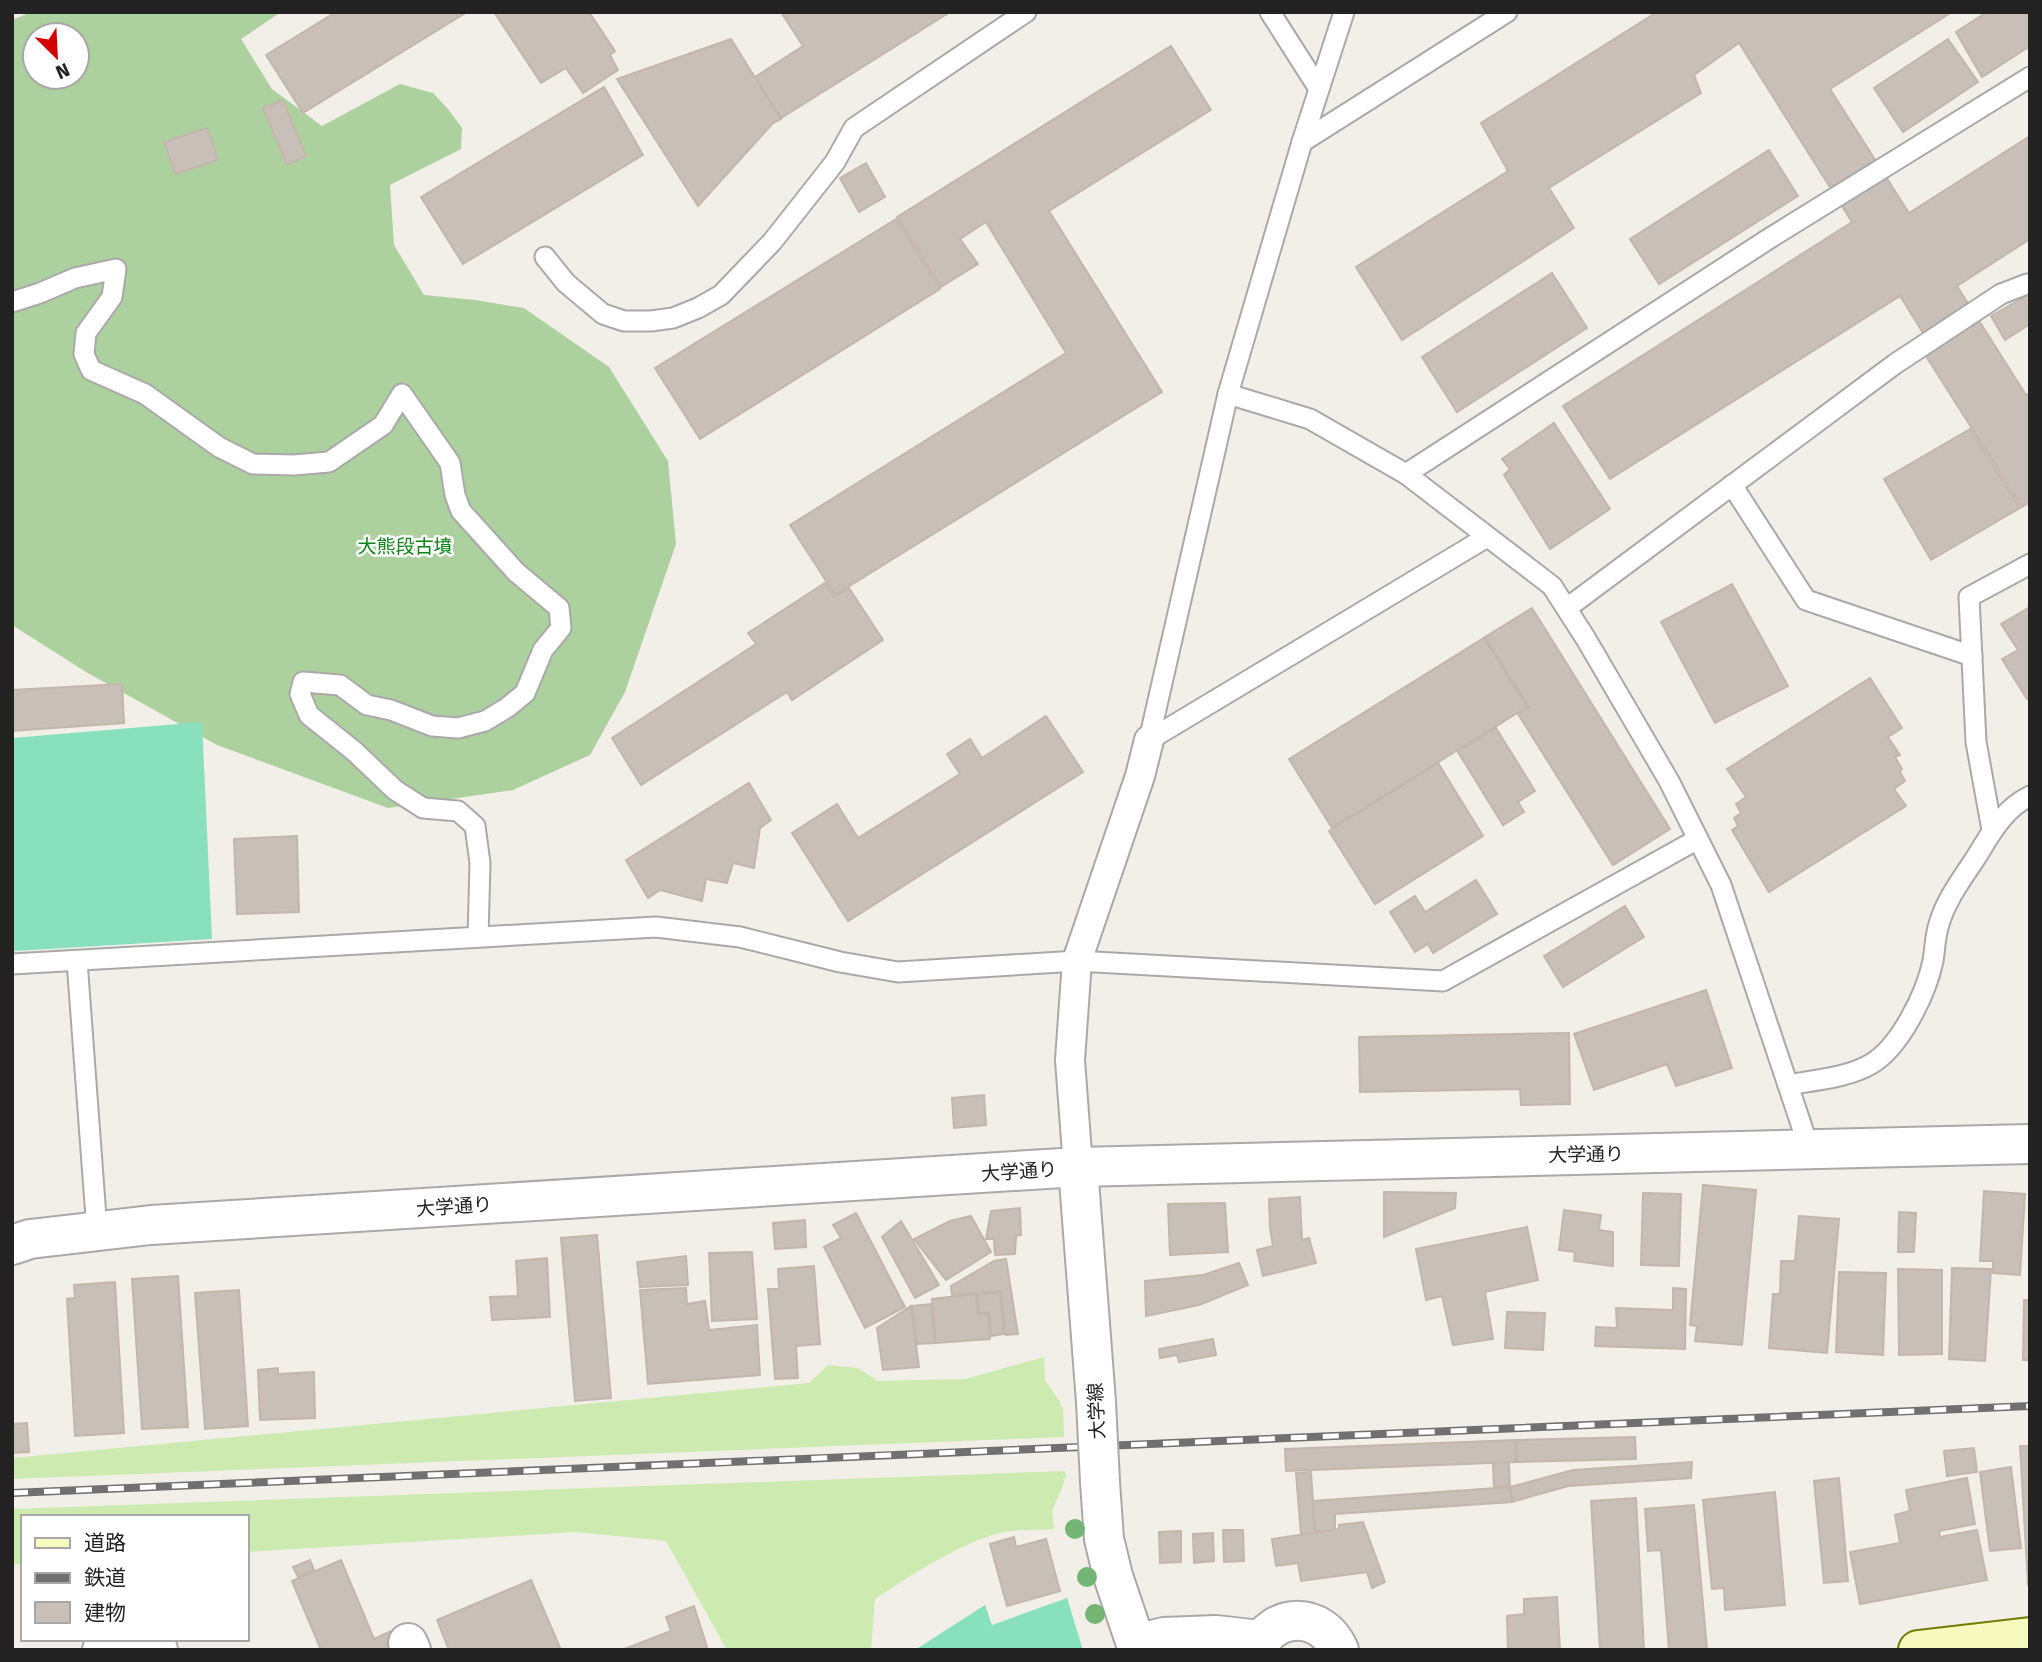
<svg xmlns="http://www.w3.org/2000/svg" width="2042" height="1662" viewBox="0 0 2042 1662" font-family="'Fira Sans','Noto Sans JP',sans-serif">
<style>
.grass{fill:#cdebb0}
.forest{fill:#add19e;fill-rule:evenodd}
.pitch{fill:#88e0be}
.building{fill:#c7bfb8;stroke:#c4b6ab;stroke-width:2}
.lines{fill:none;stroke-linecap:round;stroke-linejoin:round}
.service-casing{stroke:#a9a9a9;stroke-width:23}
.pedestrian-casing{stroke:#a9a9a9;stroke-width:32}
.minor-casing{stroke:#a9a9a9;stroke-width:42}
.tertiary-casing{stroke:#a9a9a9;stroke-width:42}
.secondary-casing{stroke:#707d05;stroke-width:42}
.service{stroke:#fff;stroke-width:19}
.pedestrian{stroke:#fff;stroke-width:28}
.minor{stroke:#fff;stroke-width:38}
.tertiary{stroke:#fff;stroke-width:38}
.secondary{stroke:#f7fabf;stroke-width:38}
.rail-casing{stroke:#707070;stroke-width:8}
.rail{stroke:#fff;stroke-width:5;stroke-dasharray:16;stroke-linecap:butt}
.tertiary-bridge-casing{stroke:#a9a9a9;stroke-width:42;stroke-linecap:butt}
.tertiary-bridge{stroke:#fff;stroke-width:38}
.tree{fill:#74b475}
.labels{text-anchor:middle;stroke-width:5;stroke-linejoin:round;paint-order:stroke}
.park-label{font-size:19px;fill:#0c8416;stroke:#fff}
.street-label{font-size:19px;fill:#222;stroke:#fff}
</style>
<rect width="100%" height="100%" fill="#f2efe9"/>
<g class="grass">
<polygon points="1044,1357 1045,1380 1060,1402 1061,1407 1063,1407 1064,1437 12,1479 12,1458 809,1383 828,1365 858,1368 878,1381 965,1379"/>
<path d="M1065 1471 1066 1478 1063 1479 1064 1483 1052 1511 1054 1529C1037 1530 1017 1529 1000 1533 957 1544 912 1575 875 1599L871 1650H727L666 1541 576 1532 247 1552V1517H23V1564L12 1565V1509Z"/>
</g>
<path class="forest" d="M31 12H281L241 39 272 89 322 126 400 84 433 93 448 109 462 128 461 149 390 185 394 245 424 295 475 300 524 308 609 367 668 461 676 544 625 692 590 755 513 790 388 808 217 745 86 672 12 625V20ZM35 35H77V77H35Z"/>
<g class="pitch">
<polygon points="202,722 212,939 15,951 12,948 12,738"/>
<polygon points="1067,1598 1083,1650 915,1650 985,1605 992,1625"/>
</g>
<g class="building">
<polygon points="336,12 467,12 303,113 266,55"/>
<polygon points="494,12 589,12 615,51 610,55 618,70 583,93 566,68 541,83"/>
<polygon points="781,12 950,12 781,118 755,77 803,46"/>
<polygon points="1657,12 1952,12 1830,89 1909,213 2030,136 2030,239 1957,286 2026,395 2030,393 2030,502 2022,507 1922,350 1930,344 1900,296 1610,479 1563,406 1852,222 1739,43 1694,75 1701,93 1549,188 1574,228 1402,340 1356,267 1508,171 1481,123"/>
<polygon points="1987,12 2030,12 2030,46 1982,77 1956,32"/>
<polygon points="731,39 781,119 773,123 698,206 617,79"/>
<polygon points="1948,39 1978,82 1903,132 1874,88"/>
<polygon points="1171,46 1211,110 1049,211 1162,392 835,595 790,525 1066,353 986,222 960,239 978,264 941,287 897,217"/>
<polygon points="604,87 643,155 463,264 421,197"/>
<polygon points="283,100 306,156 287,165 263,108"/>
<polygon points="207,128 218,160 175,174 164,142"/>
<polygon points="1769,150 1798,196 1659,284 1630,239"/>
<polygon points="866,163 885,197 859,212 840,178"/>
<polygon points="896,219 940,289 700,439 655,368"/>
<polygon points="1552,273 1587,328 1457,412 1422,357"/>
<polygon points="2030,294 2030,324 2005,340 1991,316"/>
<polygon points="1554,423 1610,509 1550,549 1504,475 1510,469 1502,459"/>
<polygon points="1970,429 2020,508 1931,560 1884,479"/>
<polygon points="825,583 834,597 849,588 883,640 792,700 787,692 641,785 612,738 756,644 748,633"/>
<polygon points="1732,584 1788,686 1715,723 1661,622"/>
<polygon points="2030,607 2030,698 2027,699 2002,659 2018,650 2001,624"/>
<polygon points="1532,608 1670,829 1613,865 1518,714 1529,707 1485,637"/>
<polygon points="1484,638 1527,707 1332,828 1289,759"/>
<polygon points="1870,678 1902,728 1888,737 1900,755 1895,757 1902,769 1900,772 1905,781 1894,789 1906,806 1769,892 1732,830 1738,826 1734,818 1741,813 1736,804 1746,797 1727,769"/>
<polygon points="122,684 124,723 12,731 12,690"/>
<polygon points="1046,716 1083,772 848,921 792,833 837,804 858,838 960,774 947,754 970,739 982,758"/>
<polygon points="1496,728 1535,791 1518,802 1524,812 1503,825 1458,752"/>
<polygon points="1438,763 1483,836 1375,904 1329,831"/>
<polygon points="749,783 771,820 760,828 754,868 733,863 727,883 706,879 702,901 660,890 648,898 626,860"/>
<polygon points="297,836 299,912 237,914 234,839"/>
<polygon points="1476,880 1497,914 1433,953 1428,944 1415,952 1390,912 1415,896 1425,912"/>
<polygon points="1625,906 1644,937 1563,987 1544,956"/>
<polygon points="1706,990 1732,1068 1676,1086 1667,1064 1594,1090 1574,1034"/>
<polygon points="1569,1033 1570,1104 1521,1105 1520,1089 1360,1092 1359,1037"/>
<polygon points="984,1095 986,1125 954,1128 952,1098"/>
<polygon points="1703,1185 1756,1190 1742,1345 1695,1341 1697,1326 1690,1325"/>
<polygon points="1984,1191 2025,1194 2020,1275 1993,1273 1993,1261 1980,1261"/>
<polygon points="1384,1192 1456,1193 1455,1208 1384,1237"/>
<polygon points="1643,1193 1681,1194 1679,1266 1641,1265"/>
<polygon points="1300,1197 1302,1240 1309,1238 1316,1263 1263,1276 1257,1250 1273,1246 1270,1228 1269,1199"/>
<polygon points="1225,1203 1228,1252 1170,1255 1168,1204"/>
<polygon points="1020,1208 1021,1235 1016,1236 1015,1254 995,1255 994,1239 986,1239 991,1211"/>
<polygon points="1564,1210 1601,1215 1599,1230 1613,1232 1613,1266 1574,1261 1575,1252 1559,1250"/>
<polygon points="1899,1212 1916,1213 1914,1252 1898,1252"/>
<polygon points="856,1213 905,1307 865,1328 824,1247 841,1238 833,1225"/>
<polygon points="971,1216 991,1252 946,1280 914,1239 950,1221"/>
<polygon points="1799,1216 1839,1219 1827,1353 1769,1348 1773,1294 1780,1294 1781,1261 1795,1261"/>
<polygon points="805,1220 806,1247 775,1249 773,1223"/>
<polygon points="901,1221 939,1285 915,1298 882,1237"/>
<polygon points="1527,1227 1538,1280 1485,1292 1493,1339 1453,1345 1442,1296 1426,1300 1416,1249"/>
<polygon points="597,1235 611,1398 575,1401 561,1238"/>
<polygon points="752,1252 757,1319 712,1321 709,1253"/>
<polygon points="686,1256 688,1285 640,1287 637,1262"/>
<polygon points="547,1258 550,1317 492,1320 490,1297 518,1296 516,1261"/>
<polygon points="1006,1259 1018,1334 1006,1335 1001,1291 952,1295 951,1286 994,1261"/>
<polygon points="1239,1263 1248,1285 1199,1305 1146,1316 1145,1281 1203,1275"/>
<polygon points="814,1266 820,1344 796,1346 798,1378 775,1379 768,1289 779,1289 778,1269"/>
<polygon points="1952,1268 1991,1269 1985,1361 1949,1359"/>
<polygon points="1898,1269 1942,1270 1942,1354 1899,1355"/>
<polygon points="1839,1272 1886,1273 1883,1355 1836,1352"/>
<polygon points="178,1276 188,1427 142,1429 132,1279"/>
<polygon points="115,1282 124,1433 75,1436 67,1299 75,1298 74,1285"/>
<polygon points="686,1288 687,1304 705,1301 709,1330 757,1325 760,1375 648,1384 640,1290"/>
<polygon points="1673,1288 1686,1289 1685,1349 1595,1346 1596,1327 1617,1328 1616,1308 1673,1310"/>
<polygon points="239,1290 248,1426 205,1429 195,1293"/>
<polygon points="1000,1292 1004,1334 991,1336 989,1312 979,1313 977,1295"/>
<polygon points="976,1294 978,1314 988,1314 990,1339 936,1343 932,1299"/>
<polygon points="2024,1300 2030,1300 2030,1360 2023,1360"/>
<polygon points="931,1304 935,1343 917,1344 912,1306"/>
<polygon points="911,1306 919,1367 883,1370 877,1328"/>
<polygon points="1507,1312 1545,1313 1543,1350 1505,1348"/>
<polygon points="1213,1339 1216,1355 1179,1362 1177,1355 1160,1358 1159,1349"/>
<polygon points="278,1368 278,1374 314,1372 315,1418 260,1420 258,1370"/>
<polygon points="27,1423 29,1452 12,1453 12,1424"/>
<polygon points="1635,1437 1636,1459 1517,1462 1516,1440"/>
<polygon points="1515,1440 1516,1462 1286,1471 1285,1449"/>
<polygon points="2020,1446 2030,1446 2030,1585 2028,1585"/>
<polygon points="1974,1448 1977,1472 1947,1476 1944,1451"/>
<polygon points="1509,1462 1510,1487 1494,1487 1493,1463"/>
<polygon points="1692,1462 1691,1478 1568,1486 1512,1502 1510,1487 1573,1470"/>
<polygon points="2011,1467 2021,1548 1990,1551 1980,1472"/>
<polygon points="1311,1472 1315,1533 1301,1535 1296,1473"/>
<polygon points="1839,1478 1848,1581 1824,1583 1814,1481"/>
<polygon points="1967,1478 1975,1524 1939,1531 1940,1537 1977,1530 1987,1580 1860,1604 1850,1552 1900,1543 1895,1515 1910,1511 1906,1490"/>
<polygon points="1510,1487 1512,1502 1335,1514 1335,1530 1315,1533 1313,1501"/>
<polygon points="1775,1492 1785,1605 1725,1610 1724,1588 1712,1589 1703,1500"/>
<polygon points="1636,1498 1644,1650 1600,1650 1591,1501"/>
<polygon points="1694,1505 1707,1649 1669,1650 1661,1550 1648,1551 1645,1509"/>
<polygon points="1363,1522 1385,1582 1372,1588 1367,1572 1301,1581 1298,1563 1276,1566 1272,1539 1339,1529 1339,1525"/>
<polygon points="1223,1530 1243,1530 1244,1561 1224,1562"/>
<polygon points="1181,1531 1181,1562 1160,1563 1159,1532"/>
<polygon points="1213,1533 1214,1561 1194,1563 1193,1534"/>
<polygon points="1014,1537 1016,1547 1046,1539 1060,1591 1007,1606 990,1544"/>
<polygon points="310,1560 314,1570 298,1577 293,1567"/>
<polygon points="341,1560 374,1639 391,1631 399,1650 321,1650 292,1581"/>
<polygon points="531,1580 561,1650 449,1650 437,1620"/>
<polygon points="1557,1597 1560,1650 1508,1650 1507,1616 1524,1614 1524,1599"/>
<polygon points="694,1606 708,1650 622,1650 671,1631 666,1617"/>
</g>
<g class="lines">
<defs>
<g id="service">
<polyline points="1270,12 1319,89"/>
<polyline points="1302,142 1507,12"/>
<polyline points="545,257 566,283 603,314 624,321 651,321 673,318 698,308 721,295 772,242 835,162 854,128 1026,12"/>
<polyline points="12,302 40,293 75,278 116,269 112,297 86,333 84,354 91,370 145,394 219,447 253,464 294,465 329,462 383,425 402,394 450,463 455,495 461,511 516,572 559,608 561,628 543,650 525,693 508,707 485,721 458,728 432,726 391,710 367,705 340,685 303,682 300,694 309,715 354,751 395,790 423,808 458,811 475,826 480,863 478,937"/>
<polyline points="1228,394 1310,419 1406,474 1552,586 1586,639 1669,781 1721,885 1809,1148"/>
<polyline points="1406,474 1770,238 2030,77"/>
<polyline points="1732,485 1806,600 1972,656"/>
<polyline points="1567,608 1895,364 2001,294 2027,284 2030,284"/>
<polyline points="1149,740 1228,394 1302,142 1344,12"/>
<polyline points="1149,740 1487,537"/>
<polyline points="1992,830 1976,742 1969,597 2030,564"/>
<polyline points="77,961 97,1231"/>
<polyline points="12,964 656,927 740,937 840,962 898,972 1077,961 1443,981 1698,839"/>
<path d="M1788 1085C1815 1080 1847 1078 1871 1064 1900 1047 1926 994 1933 961 1935 949 1935 936 1939 924 1946 900 1961 880 1975 859 1990 835 2003 809 2030 796"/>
</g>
<polyline id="pedestrian" points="1078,1167 1070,1060 1077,961 1140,776 1149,740"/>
<g id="minor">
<polyline points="408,1643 411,1650"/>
<polyline points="1136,1644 1164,1637 1216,1635 1260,1640"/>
<polyline points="102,1650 136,1642 158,1650"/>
<path d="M1256 1650C1273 1611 1322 1611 1339 1650"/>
</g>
<g id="tertiary">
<polyline points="1078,1167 1096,1402"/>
<polyline points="12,1245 30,1239 151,1225 1078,1167 2030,1144"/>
<polyline points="1100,1482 1104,1539 1113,1576 1138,1650"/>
</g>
<polyline id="secondary" points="1918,1650 2030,1637"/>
</defs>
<use href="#service" class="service-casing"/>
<use href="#pedestrian" class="pedestrian-casing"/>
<use href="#minor" class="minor-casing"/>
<use href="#tertiary" class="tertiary-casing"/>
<use href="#secondary" class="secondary-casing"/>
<use href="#service" class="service"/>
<use href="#pedestrian" class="pedestrian"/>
<use href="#minor" class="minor"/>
<use href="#tertiary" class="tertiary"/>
<use href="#secondary" class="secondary"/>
<defs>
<polyline id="rail" points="12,1493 2030,1406"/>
</defs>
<use href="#rail" class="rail-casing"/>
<use href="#rail" class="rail"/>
<defs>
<polyline id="tertiary-bridge" points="1096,1402 1100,1482"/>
</defs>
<use href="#tertiary-bridge" class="tertiary-bridge-casing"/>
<use href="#tertiary-bridge" class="tertiary-bridge"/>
</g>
<g class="tree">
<circle cx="1075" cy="1529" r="10"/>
<circle cx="1087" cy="1577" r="10"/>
<circle cx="1095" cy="1614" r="10"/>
</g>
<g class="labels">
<g class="park-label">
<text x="405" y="553">大熊段古墳</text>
</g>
<g class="street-label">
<text transform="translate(1586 1154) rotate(-1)" y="7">大学通り</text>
<text transform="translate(1019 1171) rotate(-4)" y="7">大学通り</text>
<text transform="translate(454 1206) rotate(-4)" y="7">大学通り</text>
<text transform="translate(1096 1411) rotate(-93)" y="7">大学線</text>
</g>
</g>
<rect width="2042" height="1662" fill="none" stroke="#222222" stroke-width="28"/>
<rect x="21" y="1515" width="228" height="126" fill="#ffffff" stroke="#a7a7a7" stroke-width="2"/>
<rect x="35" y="1538" width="35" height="10" fill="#f7fabf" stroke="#a7a7a7" stroke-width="2"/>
<text x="84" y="1550" font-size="21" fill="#222222">道路</text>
<rect x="35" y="1573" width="35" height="10" fill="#707070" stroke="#a7a7a7" stroke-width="2"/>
<text x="84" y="1585" font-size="21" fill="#222222">鉄道</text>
<rect x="35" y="1602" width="35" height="21" fill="#c7bfb8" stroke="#a7a7a7" stroke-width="2"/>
<text x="84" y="1620" font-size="21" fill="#222222">建物</text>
<g transform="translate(56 56) rotate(156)"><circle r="33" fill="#ffffff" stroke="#a7a7a7" stroke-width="2"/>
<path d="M0-5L12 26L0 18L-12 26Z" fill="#d40000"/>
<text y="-10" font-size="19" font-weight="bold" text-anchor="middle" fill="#222222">N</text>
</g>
</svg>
